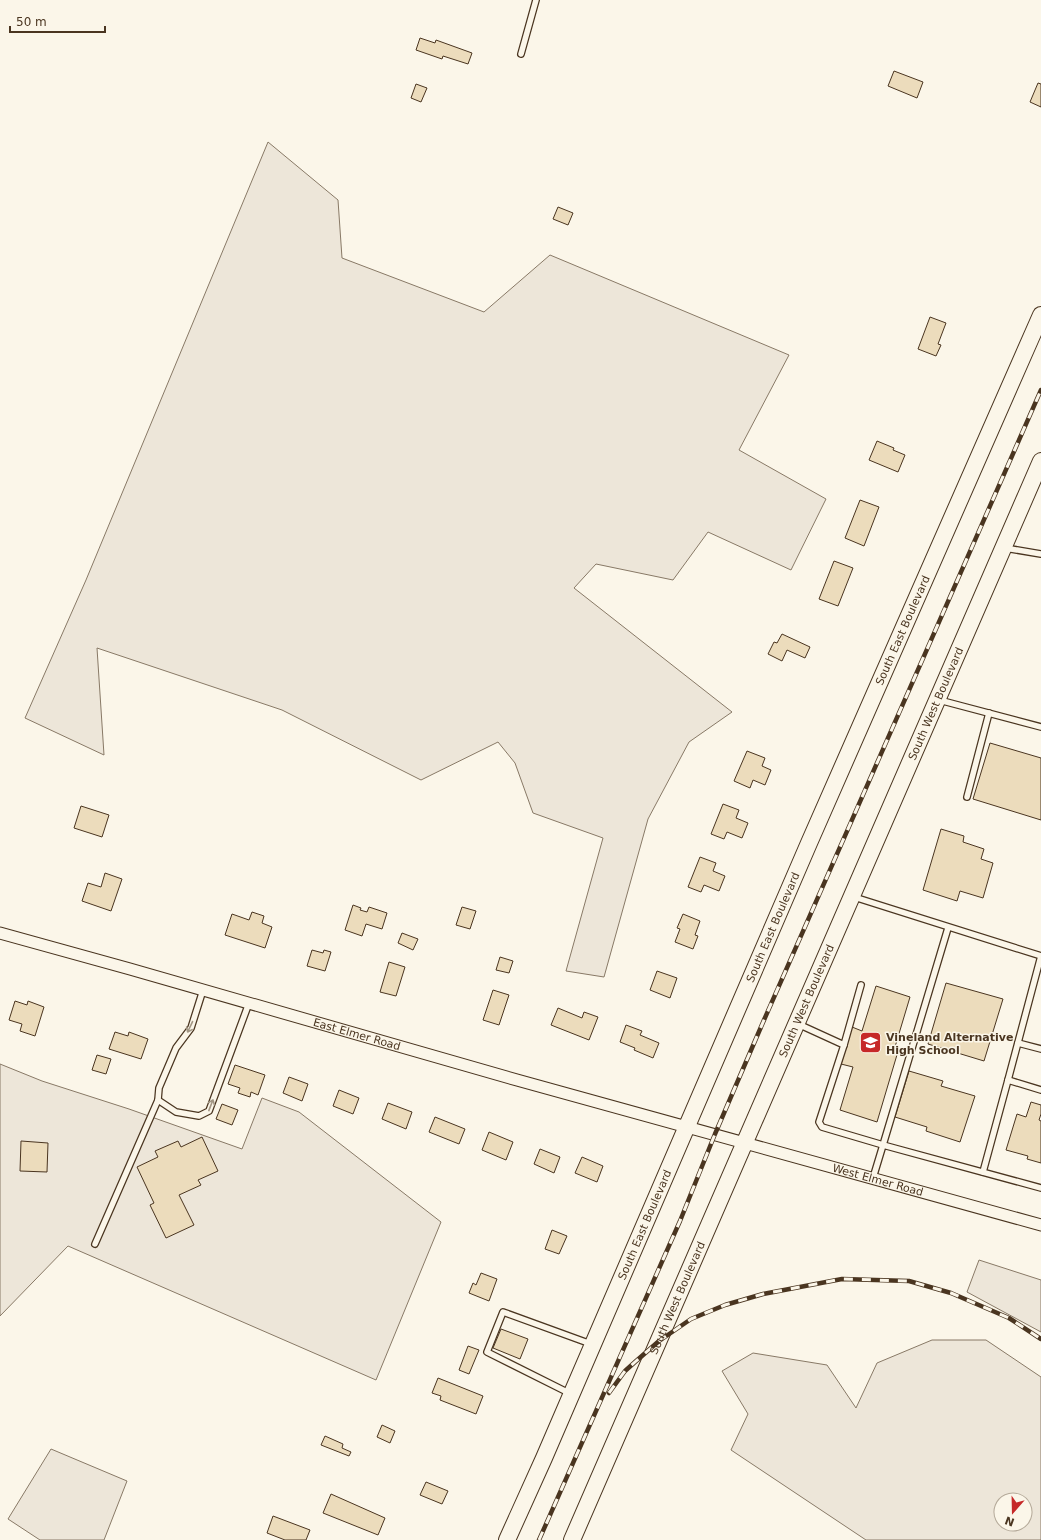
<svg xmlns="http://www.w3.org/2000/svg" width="1041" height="1540" viewBox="0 0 1041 1540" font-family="'DejaVu Sans',sans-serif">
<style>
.green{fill:#ede6d9;stroke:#887966;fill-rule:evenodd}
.building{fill:#ecdcbc;stroke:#4a3520}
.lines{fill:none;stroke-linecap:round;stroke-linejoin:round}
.service-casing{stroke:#4a3520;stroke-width:8}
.minor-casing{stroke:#4a3520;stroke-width:13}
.secondary-casing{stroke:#4a3520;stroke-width:18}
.service{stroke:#fbf6e9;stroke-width:5.5}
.minor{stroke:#fbf6e9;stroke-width:11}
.secondary{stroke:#fbf6e9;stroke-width:16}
.rail-casing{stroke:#4a3520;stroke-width:4.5}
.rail{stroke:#fbf6e9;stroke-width:3;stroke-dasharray:9;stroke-linecap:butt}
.oneway{stroke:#a29684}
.labels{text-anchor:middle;stroke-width:3;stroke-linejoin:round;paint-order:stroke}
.street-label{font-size:11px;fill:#4a3520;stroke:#fbf6e9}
.poi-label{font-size:11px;font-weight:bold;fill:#4a3520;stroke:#fbf6e9;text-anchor:start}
</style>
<rect width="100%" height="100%" fill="#fbf6e9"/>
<g class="green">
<polygon points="268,142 338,200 342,258 484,312 550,255 789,355 739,450 826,499 791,570 708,532 673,580 596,564 574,588 732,712 689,742 648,819 604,977 566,971 603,838 533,813 515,763 498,742 421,780 282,710 97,648 104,755 25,718 86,580"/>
<polygon points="0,1064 42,1081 129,1109 242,1149 262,1098 299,1112 441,1222 376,1380 68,1246 0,1316"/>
<polygon points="979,1260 1041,1280 1041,1332 967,1292"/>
<path d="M932 1340H986L1041 1377V1540H866L731 1450 748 1414 722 1371 753 1353 827 1365 856 1408 877 1363ZM1001 1500H1025V1524H1001Z"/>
<polygon points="51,1449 127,1481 104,1540 40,1540 8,1519"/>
</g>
<g class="building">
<polygon points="420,38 435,43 436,40 472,53 468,64 443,56 442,59 416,50"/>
<polygon points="894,71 923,82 917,98 888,86"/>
<polygon points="1038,83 1041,84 1041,107 1030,102"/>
<polygon points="416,84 427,88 421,102 411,98"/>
<polygon points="558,207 573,213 568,225 553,219"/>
<polygon points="930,317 946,323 938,344 941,345 936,356 918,349"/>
<polygon points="877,441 894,448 893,450 905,455 898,472 869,460"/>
<polygon points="860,500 879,507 864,546 845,538"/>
<polygon points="834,561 853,568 838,606 819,599"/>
<polygon points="782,634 810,647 805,658 787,650 782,661 768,654 774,642 777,643"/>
<polygon points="990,743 1041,758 1041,820 973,799"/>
<polygon points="747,751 765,758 762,766 771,770 765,785 753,780 750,788 734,781"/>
<polygon points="723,804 739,810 736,818 748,823 742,838 727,832 724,839 711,834"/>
<polygon points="81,806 109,815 102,837 74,828"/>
<polygon points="941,829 964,836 963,842 984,849 981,859 993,863 983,898 960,891 957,901 923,890"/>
<polygon points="700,857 716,863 713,871 725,876 719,891 704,885 701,892 688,887"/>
<polygon points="105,873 122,879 111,911 82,901 88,883 101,887"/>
<polygon points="353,905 361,908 360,910 367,912 369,907 387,913 382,929 366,924 362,936 345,930"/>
<polygon points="462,907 476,911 470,929 456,925"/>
<polygon points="252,912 264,916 262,923 272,927 265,948 225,935 232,914 249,920"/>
<polygon points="683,914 700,921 695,935 698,936 693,949 675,942 680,929 677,928"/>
<polygon points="402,933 418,939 413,950 398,943"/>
<polygon points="312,950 323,953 324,950 331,952 325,971 307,966"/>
<polygon points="500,957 513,961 509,973 496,970"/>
<polygon points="389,962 405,967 396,996 380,992"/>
<polygon points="657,971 677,978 670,998 650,990"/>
<polygon points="946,983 1003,999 984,1061 928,1044"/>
<polygon points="876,986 910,997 895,1047 899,1048 877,1122 840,1110 853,1067 841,1064 852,1027 862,1031"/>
<polygon points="493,990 509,995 499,1025 483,1020"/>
<polygon points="15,1001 27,1005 28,1001 44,1007 35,1036 20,1031 22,1024 9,1020"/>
<polygon points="558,1008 582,1018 584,1012 598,1017 589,1040 551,1025"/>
<polygon points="626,1025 642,1031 640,1035 659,1043 653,1058 634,1050 635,1048 620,1042"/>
<polygon points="115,1032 128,1036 129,1032 148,1039 141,1059 109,1049"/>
<polygon points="97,1055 111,1059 106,1074 92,1070"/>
<polygon points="235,1065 265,1075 258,1095 251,1092 250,1097 238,1093 240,1088 228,1084"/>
<polygon points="909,1071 943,1081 941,1086 975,1096 960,1142 926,1131 927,1127 895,1117"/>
<polygon points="289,1077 308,1084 302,1101 283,1093"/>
<polygon points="339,1090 359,1098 353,1114 333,1106"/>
<polygon points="1031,1102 1041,1105 1041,1114 1039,1120 1041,1121 1041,1163 1027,1159 1028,1156 1006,1150 1017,1114 1026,1117"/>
<polygon points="388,1103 412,1112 406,1129 382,1119"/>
<polygon points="222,1104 238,1110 232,1125 216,1119"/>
<polygon points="435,1117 465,1129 459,1144 429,1132"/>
<polygon points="489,1132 513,1142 506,1160 482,1150"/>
<polygon points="202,1137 218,1171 198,1180 201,1185 179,1195 194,1225 166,1238 150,1205 154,1203 137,1167 158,1157 155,1151 178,1141 181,1147"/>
<polygon points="21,1141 48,1143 47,1172 20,1171"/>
<polygon points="540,1149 560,1157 554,1173 534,1164"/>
<polygon points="582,1157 603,1166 597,1182 575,1173"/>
<polygon points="552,1230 567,1236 559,1254 545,1249"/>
<polygon points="481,1273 497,1279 489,1301 469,1293 473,1283 476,1285"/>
<polygon points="501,1329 528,1339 520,1359 493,1348"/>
<polygon points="468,1346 479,1350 469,1374 459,1370"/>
<polygon points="438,1378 483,1396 476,1414 440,1400 441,1396 432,1393"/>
<polygon points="382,1425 395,1431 390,1443 377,1437"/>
<polygon points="325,1436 343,1444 342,1448 351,1452 349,1456 321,1445"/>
<polygon points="426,1482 448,1491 442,1504 420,1495"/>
<polygon points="331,1494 385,1518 378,1535 323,1513"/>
<polygon points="273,1516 310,1530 306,1540 285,1540 267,1533"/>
</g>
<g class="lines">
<defs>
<g id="service">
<polyline points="521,54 536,0"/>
<polyline points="1005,548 1041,554"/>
<polyline points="939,700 1041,727"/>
<polyline points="967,797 989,713"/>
<polyline points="854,897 1041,956"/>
<polyline points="203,990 191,1028 176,1048 159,1088 158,1100 176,1112 199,1116 209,1111 249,1003"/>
<polyline points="798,1024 844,1045 819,1122 822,1127 883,1145 948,928"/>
<polyline points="1018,1043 1041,1049"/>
<polyline points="844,1045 861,985"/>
<polyline points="1008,1080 1041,956"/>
<polyline points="983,1172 1008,1080 1041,1090"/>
<polyline points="873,1178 883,1145 1041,1188"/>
<polyline points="95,1244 158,1100"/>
<polyline points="569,1393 487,1352 503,1312 591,1344"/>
</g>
<g id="minor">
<path id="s1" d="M0 933 130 969 517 1080 1041 1225"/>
</g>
<g id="secondary">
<path id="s2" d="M507 1540 544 1458 809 843 1041 315"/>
<path id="s3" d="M572 1540 1041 461"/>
</g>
</defs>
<use href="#service" class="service-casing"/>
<use href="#minor" class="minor-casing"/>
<use href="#secondary" class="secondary-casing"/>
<use href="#service" class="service"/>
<use href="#minor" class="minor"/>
<use href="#secondary" class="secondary"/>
<defs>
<g id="rail">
<polyline points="609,1393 625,1371 635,1362 659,1341 691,1319 725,1305 763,1294 842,1279 909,1281 951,1293 1009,1318 1041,1339"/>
<polyline points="539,1540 680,1221 715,1134 764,1020 1041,390"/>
</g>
</defs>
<use href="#rail" class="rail-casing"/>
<use href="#rail" class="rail"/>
</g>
<defs><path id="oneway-shaft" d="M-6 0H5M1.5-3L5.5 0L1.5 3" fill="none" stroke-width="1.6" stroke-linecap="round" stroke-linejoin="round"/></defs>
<g class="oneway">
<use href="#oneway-shaft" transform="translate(190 1027) rotate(115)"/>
<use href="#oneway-shaft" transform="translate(211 1105) rotate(-69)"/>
</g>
<defs>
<symbol id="school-square" viewBox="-11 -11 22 22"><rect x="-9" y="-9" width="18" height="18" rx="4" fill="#c62828" stroke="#fbf6e9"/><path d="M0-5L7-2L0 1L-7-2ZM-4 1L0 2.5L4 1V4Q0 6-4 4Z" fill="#fff"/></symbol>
</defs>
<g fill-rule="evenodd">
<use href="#school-square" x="858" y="1030" width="25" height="25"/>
</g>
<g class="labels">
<g class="street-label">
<text dy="4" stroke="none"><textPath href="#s2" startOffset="992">South East Boulevard</textPath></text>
<text dy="4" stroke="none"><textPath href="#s3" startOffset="912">South West Boulevard</textPath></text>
<text dy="4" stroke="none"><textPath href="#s2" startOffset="668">South East Boulevard</textPath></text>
<text dy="4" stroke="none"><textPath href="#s3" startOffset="588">South West Boulevard</textPath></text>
<text dy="4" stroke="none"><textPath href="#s1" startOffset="371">East Elmer Road</textPath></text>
<text dy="4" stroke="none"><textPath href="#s1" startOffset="912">West Elmer Road</textPath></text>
<text dy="4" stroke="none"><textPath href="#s2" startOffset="344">South East Boulevard</textPath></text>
<text dy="4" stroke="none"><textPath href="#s3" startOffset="264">South West Boulevard</textPath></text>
</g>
<g class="poi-label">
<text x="886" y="1041">Vineland Alternative<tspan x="886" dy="13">High School</tspan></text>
</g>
</g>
<g transform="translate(1013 1512) rotate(200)"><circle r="19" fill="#fbf6e9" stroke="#b4a999"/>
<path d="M0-3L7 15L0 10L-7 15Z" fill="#c62828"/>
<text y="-6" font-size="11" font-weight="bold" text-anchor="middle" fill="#4a3520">N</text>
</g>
<path d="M10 26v6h95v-6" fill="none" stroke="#4a3520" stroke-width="2"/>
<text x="16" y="26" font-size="12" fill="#4a3520" stroke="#fbf6e9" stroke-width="3" paint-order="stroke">50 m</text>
</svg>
